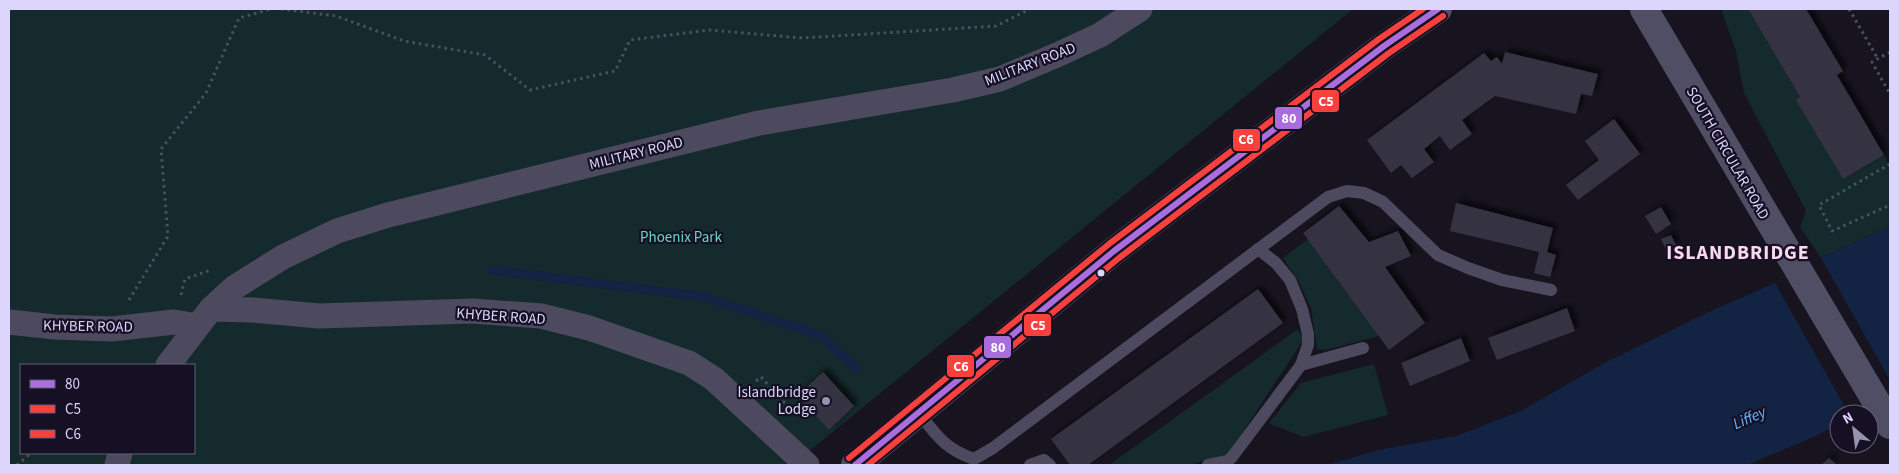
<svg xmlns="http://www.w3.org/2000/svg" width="1899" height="474" viewBox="0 0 1899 474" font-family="'Source Sans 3',sans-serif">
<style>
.green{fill:#142a2c;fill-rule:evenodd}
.water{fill:#122343}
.pier{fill:#17141f}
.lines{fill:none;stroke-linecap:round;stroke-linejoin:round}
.stream{stroke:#122343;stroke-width:9}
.building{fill:#363242;filter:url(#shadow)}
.path{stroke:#47525f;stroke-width:3;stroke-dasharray:2.5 4;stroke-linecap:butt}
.lane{stroke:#4d4a60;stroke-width:12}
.street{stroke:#4d4a60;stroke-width:25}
.secondary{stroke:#504e65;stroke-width:28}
.bus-1-casing{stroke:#151024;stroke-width:10}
.bus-2-casing{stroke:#151024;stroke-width:10}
.bus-3-casing{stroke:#151024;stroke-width:10}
.bus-1{stroke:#a96edc;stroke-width:6}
.bus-2{stroke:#f8403c;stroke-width:6}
.bus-3{stroke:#f8403c;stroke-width:6}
.bus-dot{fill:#dcd6fc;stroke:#151024;stroke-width:2}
.poi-dot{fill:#9792af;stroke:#151024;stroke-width:2}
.labels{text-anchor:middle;stroke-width:4.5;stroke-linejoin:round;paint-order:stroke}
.street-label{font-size:15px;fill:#dcd6fc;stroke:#151024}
.park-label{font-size:15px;fill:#67d8c1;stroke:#151024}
.poi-label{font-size:15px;fill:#dcd6fc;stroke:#151024;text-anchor:end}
.water-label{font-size:16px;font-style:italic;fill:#6baff5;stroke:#151024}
.district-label{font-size:20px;font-weight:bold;letter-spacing:1px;fill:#fcd8ee;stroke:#151024}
.line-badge{stroke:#151024;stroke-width:2}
.badge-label{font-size:14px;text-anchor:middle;font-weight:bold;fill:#fff}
</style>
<defs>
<filter id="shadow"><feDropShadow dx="4.5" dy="-4.5" stdDeviation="2.5" flood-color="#0009"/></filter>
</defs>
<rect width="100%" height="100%" fill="#17141f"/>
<g class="green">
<path d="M9 9H1353L792 465H9ZM21 365H194V453H21Z"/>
<polygon points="1721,9 1748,9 1800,97 1797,100 1843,179 1884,155 1890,167 1890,226 1821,258 1800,227 1806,211 1744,93 1736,51"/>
<polygon points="1308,239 1379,336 1326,350 1317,349 1311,308 1299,282 1283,258"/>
<polygon points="1298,329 1304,339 1227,456 1188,465 1109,465"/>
<polygon points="1374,364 1388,415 1303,437 1269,423 1301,383"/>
</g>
<polygon class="water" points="1890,226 1890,395 1856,414 1839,414 1839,423 1816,436 1747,465 1328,465 1378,450 1456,436 1521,411 1606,362 1713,310 1775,283 1821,258"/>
<polygon class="pier" points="1821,258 1890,380 1890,395 1856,414 1849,414 1775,283"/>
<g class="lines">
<polyline class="stream" points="492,270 704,297 819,335 856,368"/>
</g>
<g class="building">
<polygon points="1748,9 1806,9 1843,71 1837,75 1884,155 1843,179 1796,100 1800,97"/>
<polygon points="1505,52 1598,74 1592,96 1581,94 1576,114 1495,96 1462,120 1472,134 1450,150 1440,136 1424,149 1434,162 1412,178 1401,165 1391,173 1367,140 1484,53 1491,61 1497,57 1502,64"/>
<polygon points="1614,119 1640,154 1578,200 1566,185 1599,160 1585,141"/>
<polygon points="1456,203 1553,228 1547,252 1556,255 1550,277 1534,273 1539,252 1450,231"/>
<polygon points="1339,206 1369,242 1398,231 1411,256 1385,267 1425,323 1389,350 1303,233"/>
<polygon points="1661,207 1671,224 1656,234 1645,216"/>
<polygon points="1671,235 1676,245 1666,250 1661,239"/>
<polygon points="1258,289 1283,323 1088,465 1070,465 1051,439"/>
<polygon points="1567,308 1575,331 1497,360 1488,338"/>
<polygon points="1461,338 1470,361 1410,386 1401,363"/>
<polygon points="823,372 854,406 829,430 797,396"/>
<polygon points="1829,458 1837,465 1821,465"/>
</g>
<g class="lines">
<g class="path">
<polyline points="281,9 336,16 404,41 485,55 530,90 615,71 630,40 709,30 802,38 996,26 1030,9"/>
<polyline points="1849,9 1878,59"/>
<polyline points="1890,52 1872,62 1890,94"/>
<polyline points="1890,164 1819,205 1832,231 1890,205"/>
<polyline points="181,295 185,279 211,270"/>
<polyline points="129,300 168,236 161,149 206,93 239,18 271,9"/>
<polyline points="756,381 761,377 793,412"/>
<polyline points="17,465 31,453"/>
</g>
<g class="lane">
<polyline points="1301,365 1363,348"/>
<path d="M918 412C937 436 945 449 974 459L993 448 1328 197 1347 191 1364 193 1383 202 1438 255 1468 268 1502 280 1551 290"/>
<polyline points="1030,465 1044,460 1050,465"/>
<polyline points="1208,465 1228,461 1232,457 1301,365 1308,345 1308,334 1302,309 1290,280 1276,263 1258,249"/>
</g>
<g class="street">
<polyline points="211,309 253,310 319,316 472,311 541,316 589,328 689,363 714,379 807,465"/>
<polyline points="9,322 55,327 112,329 174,322 197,326"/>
<polyline points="168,365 211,309 235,287 283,257 337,231 388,215 759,123 953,90 1000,79 1057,55 1100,35 1140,9"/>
<polyline points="117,465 120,453"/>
</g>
<g class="secondary">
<polyline points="1644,9 1890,425"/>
<polyline points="855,465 1114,251 1384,46 1438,9"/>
</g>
<defs>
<polyline id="bus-1" points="855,465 1114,251 1384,46 1438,9"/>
<polyline id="bus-2" points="868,465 1119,258 1389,53 1443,16"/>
<polyline id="bus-3" points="849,458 1109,244 1379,39 1423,9"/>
</defs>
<use href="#bus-1" class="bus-1-casing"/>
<use href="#bus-2" class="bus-2-casing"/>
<use href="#bus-3" class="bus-3-casing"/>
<use href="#bus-1" class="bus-1"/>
<use href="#bus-2" class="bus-2"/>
<use href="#bus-3" class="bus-3"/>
</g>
<circle class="bus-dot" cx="1101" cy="273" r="4.5"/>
<circle class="poi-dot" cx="826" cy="401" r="5"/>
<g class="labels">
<g class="street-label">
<text transform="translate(1030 64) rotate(-21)" y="5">MILITARY ROAD</text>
<text transform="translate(636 153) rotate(-14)" y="5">MILITARY ROAD</text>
<text transform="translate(1728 153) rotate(60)" y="5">SOUTH CIRCULAR ROAD</text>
<text transform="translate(501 316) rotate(4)" y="5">KHYBER ROAD</text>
<text transform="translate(88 326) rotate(1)" y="5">KHYBER ROAD</text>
</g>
<g class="park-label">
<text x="681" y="242">Phoenix Park</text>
</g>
<g class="poi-label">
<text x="816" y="397">Islandbridge<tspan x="816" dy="17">Lodge</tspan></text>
</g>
<g class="water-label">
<text transform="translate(1749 417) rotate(-24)" y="6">Liffey</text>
</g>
<g class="district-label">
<text x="1738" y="259">ISLANDBRIDGE</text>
</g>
</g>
<g class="line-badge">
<rect x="1311" y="89" width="29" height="24" rx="5" fill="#f8403c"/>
<rect x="1274" y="106" width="29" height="24" rx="5" fill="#a96edc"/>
<rect x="1232" y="128" width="29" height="24" rx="5" fill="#f8403c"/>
<rect x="1023" y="313" width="29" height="24" rx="5" fill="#f8403c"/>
<rect x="983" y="335" width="29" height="24" rx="5" fill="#a96edc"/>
<rect x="946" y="354" width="29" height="24" rx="5" fill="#f8403c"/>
</g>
<g class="badge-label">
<text x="1326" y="106">C5</text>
<text x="1289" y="123">80</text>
<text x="1246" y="144">C6</text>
<text x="1038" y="330">C5</text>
<text x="998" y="352">80</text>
<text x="961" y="371">C6</text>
</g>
<rect width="1899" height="474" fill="none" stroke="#dcd6fc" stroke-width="20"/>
<rect x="20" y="364" width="175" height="90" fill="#151024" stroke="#655f7a"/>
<rect x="30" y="380" width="25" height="8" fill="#a96edc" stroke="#655f7a"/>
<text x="65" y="389" font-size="15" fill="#dcd6fc">80</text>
<rect x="30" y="405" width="25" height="8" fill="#f8403c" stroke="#655f7a"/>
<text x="65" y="414" font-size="15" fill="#dcd6fc">C5</text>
<rect x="30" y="430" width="25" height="8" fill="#f8403c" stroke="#655f7a"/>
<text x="65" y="439" font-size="15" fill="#dcd6fc">C6</text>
<g transform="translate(1854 429) rotate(331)"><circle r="24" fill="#151024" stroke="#655f7a"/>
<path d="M0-4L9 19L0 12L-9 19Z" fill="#9792af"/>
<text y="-8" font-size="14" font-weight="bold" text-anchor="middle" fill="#dcd6fc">N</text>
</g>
</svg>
